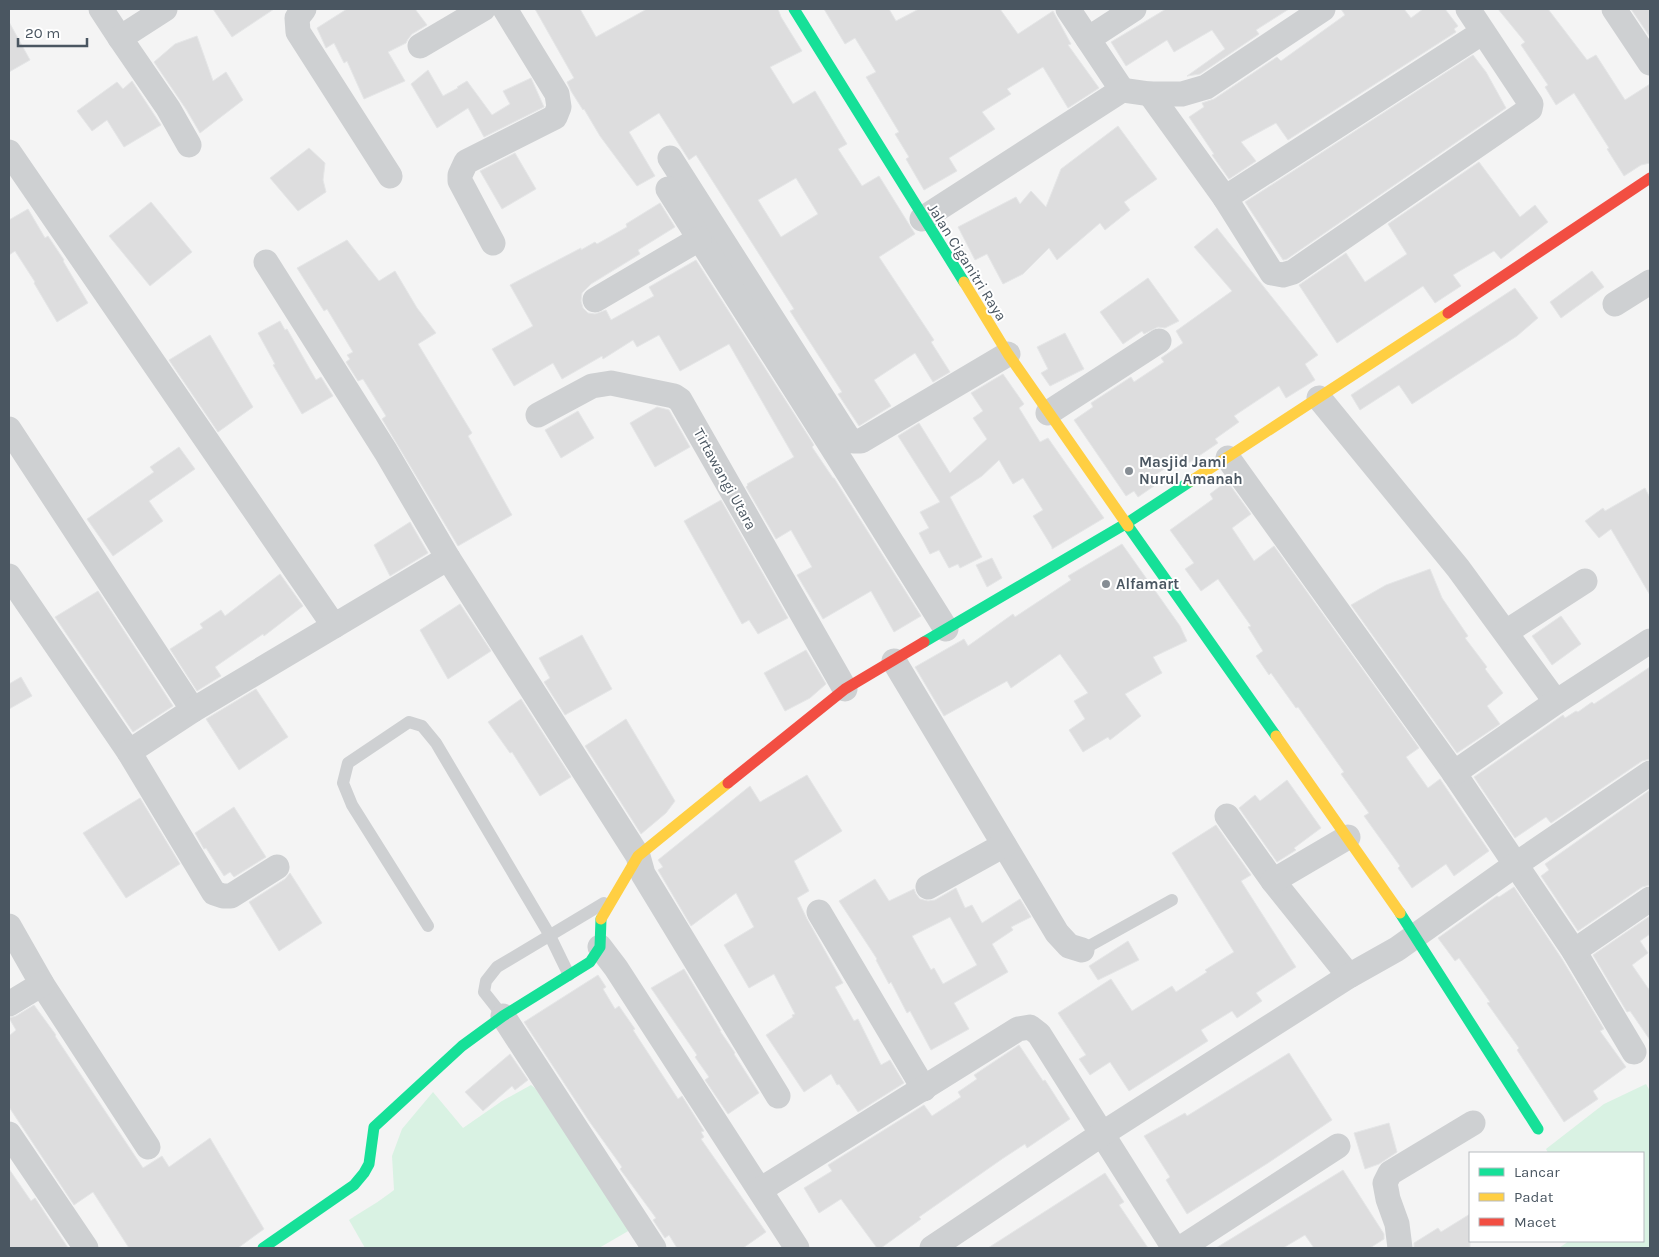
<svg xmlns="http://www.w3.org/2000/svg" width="1659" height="1257" viewBox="0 0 1659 1257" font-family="Karla,sans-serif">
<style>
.green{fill:#d9f2e3}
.building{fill:#ddddde;stroke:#e5e6e7;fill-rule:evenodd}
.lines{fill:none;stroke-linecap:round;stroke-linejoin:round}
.lane{stroke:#ced0d2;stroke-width:12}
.street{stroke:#ced0d2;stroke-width:25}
.fast{stroke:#16e098;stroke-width:11}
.slow{stroke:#ffcf43;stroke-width:11}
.jam{stroke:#f24e42;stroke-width:11}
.poi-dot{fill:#868d94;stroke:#fff;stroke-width:2}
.labels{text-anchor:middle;stroke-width:4;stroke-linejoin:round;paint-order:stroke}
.street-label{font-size:15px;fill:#4a5661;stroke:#fff}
.poi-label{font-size:15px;font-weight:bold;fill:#4a5661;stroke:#fff;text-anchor:start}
</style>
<rect width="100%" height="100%" fill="#f4f4f4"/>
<g class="green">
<polygon points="1646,1084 1650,1091 1650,1248 1559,1248 1569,1241 1643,1241 1643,1153 1548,1153 1546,1149 1604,1104"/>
<path d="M531 1085 535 1088 630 1230 599 1248H365L349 1220C364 1210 379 1202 394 1190L392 1156 402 1129 433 1092 463 1128 502 1101Z"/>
</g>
<g class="building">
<polygon points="213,9 274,9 232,37"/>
<polygon points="347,9 415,9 427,25 412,34 408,39 406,43 388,52 405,81 364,99 347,61 344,63 334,43 326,48 317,28"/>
<path d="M535 9H580L596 37 647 9H778L781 17 802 51 770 67 793 104 815 91 847 144 838 149 862 186 879 176 915 234 879 257 934 340 931 342 950 372 933 382 915 353 874 380 891 406 859 426 838 394 842 392 790 311 794 309 696 155 689 160 659 113 629 132 655 176 637 186 600 136 584 109 583 110 571 91 567 82 574 78ZM796 178 818 214 781 237 758 200Z"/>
<polygon points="824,9 889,9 896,21 919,9 1000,9 1018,34 1053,11 1071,44 1068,45 1099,88 1068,108 1043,67 1007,89 1011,94 982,112 995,129 949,158 957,171 924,190 906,159 909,157 895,134 899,132 866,77 876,72 855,38 845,44"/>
<polygon points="1166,9 1289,9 1256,30 1259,34 1200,74 1187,76 1225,49 1212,30 1174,52 1167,40 1126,66 1111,42"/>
<polygon points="1341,9 1404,9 1411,18 1423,9 1445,9 1458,26 1454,29 1456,32 1288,140 1276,123 1241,142 1256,161 1229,179 1212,155 1214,154 1189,117 1204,107 1202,103 1214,99 1277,57 1281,61 1345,15"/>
<polygon points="1498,9 1548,9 1587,60 1596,55 1625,100 1650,84 1650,163 1641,165 1624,176 1607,149 1609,148 1574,93 1556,105 1545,87 1548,85 1521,45 1525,42"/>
<polygon points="1631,9 1650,9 1650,37"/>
<polygon points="9,22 30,60 9,72"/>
<polygon points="197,36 213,81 226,72 243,100 200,133 186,109 154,62 175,44"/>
<polygon points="1473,55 1486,72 1506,108 1287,259 1283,260 1245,202"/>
<polygon points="428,70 443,96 458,88 457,87 467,81 492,115 510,104 503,91 531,78 544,107 484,137 468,108 437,128 411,84"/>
<polygon points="132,81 161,125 124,147 107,120 92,131 77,111 117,82 123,89"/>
<polygon points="1118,126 1157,179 1124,202 1130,210 1105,230 1100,223 1057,260 1049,248 1023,274 1003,284 987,254 975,260 958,227 1016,197 1020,204 1031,191 1046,207 1061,169"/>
<polygon points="309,148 325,163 323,180 326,192 298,211 270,178"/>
<polygon points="515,153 536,189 502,209 480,171"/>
<polygon points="1479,162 1520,217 1535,205 1548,222 1501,259 1494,251 1453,275 1461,286 1435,303 1423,286 1337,343 1299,285 1346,253 1365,282 1407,254 1388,224"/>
<polygon points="151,202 192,252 150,286 109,236"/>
<polygon points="660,203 675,227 638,250 640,254 591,284 582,293 581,301 583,308 588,313 595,314 606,310 611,320 654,296 649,287 696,260 814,445 812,447 833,478 834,478 921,616 894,632 871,591 823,619 797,575 812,567 791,530 776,539 746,487 748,485 747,484 794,457 729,344 680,371 659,335 637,347 633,340 603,359 602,356 562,379 553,363 514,386 492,349 533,326 510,285 581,248 581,250 595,242 597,244 627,227 626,224"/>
<polygon points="28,209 45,238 48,236 64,260 63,261 88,303 57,322 34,283 35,282 15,251 9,255 9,220"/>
<polygon points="1217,228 1318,355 1305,364 1315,380 1286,398 1279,386 1234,416 1239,422 1215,439 1218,443 1187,464 1182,457 1149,479 1154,486 1138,497 1134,491 1126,496 1074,420 1093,407 1091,403 1131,377 1134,382 1164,362 1161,358 1183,343 1176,331 1232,291 1194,247"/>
<polygon points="347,240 379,281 395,271 417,308 436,333 418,344 472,433 468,436 512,515 458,546 382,419 386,416 363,379 358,381 346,362 350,359 347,355 353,352 327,309 324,311 297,268"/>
<polygon points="1592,271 1604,287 1561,318 1550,302"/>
<polygon points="1148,278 1179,321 1165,328 1158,327 1144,334 1142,331 1123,344 1100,312"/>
<polygon points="1515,288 1538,318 1517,336 1412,404 1399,385 1360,410 1351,395"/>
<polygon points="280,321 285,330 287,329 316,380 321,377 333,396 302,414 273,365 275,364 258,333"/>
<polygon points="1065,333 1084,369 1050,386 1041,373 1048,369 1037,347"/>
<polygon points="210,335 253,407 218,432 169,360"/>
<polygon points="1003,374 1024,404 1019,408 1040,442 1048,438 1104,518 1052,549 1052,547 1033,516 1043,510 1023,478 1013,484 999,460 982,476 950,497 982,557 960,568 958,564 949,568 939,550 930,554 919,533 929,528 920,512 940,502 898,436 919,423 950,473 987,439 973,418 983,411 971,393"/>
<polygon points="657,407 669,410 690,447 655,467 630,423"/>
<polygon points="578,411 594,438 561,458 545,430"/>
<polygon points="179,447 195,469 149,501 163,521 113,556 87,519 154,472 150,467"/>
<polygon points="1227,481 1251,514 1232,528 1254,561 1274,546 1419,748 1406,757 1428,788 1440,779 1489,851 1454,876 1446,864 1412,888 1398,868 1400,866 1364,816 1369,813 1341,774 1344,772 1298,707 1296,708 1271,673 1269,675 1256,656 1263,651 1248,627 1251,626 1218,579 1201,591 1185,569 1194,563 1170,530 1213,499 1210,494"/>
<polygon points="1645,488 1650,498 1650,595 1611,529 1599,538 1585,521 1603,508 1605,511"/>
<polygon points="721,500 788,618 758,634 749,620 742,624 684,521"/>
<polygon points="410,522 428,553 390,576 374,545"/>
<polygon points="1122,544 1180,626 1187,641 1153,657 1162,673 1125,694 1141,716 1110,740 1108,737 1083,752 1069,730 1085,719 1074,701 1088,693 1060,654 1011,688 1007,681 944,716 915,667 964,639 968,646 1013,614 1015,617 1071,580 1068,576"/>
<polygon points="992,558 1002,578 987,587 976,565"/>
<polygon points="1430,569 1442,598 1468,636 1465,638 1487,667 1485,669 1503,693 1487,706 1500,724 1457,753 1351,605 1386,585"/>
<polygon points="280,574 303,606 264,636 263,634 215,667 221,676 197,691 170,649 203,628 200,624 221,610 225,616"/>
<polygon points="98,591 173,706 133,732 55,617"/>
<polygon points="460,604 491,651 448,679 420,630"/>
<polygon points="1561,616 1581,644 1552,665 1532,636"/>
<polygon points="582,635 612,689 565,715 544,682 550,678 539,658"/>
<polygon points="806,650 826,684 810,698 785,711 764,673"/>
<polygon points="1650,667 1650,759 1642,761 1551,823 1546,817 1515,838 1474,777 1563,715 1565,718 1576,711 1578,712 1592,702 1594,704"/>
<polygon points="21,677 32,696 9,709 9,684"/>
<polygon points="256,689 288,737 239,770 206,719"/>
<polygon points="521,699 571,777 540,796 512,752 510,753 488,722"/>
<polygon points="626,719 675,801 666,813 641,834 585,746"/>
<polygon points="807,775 842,831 794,861 809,891 797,898 807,919 843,983 835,987 854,1021 858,1019 881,1065 890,1060 904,1083 858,1112 839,1084 837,1085 831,1074 804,1092 766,1035 793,1017 792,1015 795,1014 774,974 749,988 724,945 754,927 736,893 691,926 658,870 663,867 658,860 750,786 760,802"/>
<polygon points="1287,780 1321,828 1294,848 1296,850 1277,862 1239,808 1255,795 1260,801"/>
<polygon points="1650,790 1650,885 1642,887 1578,931 1541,876 1549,870 1545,864"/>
<polygon points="140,798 180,864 126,898 83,833"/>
<polygon points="234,807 266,857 234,877 230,872 224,876 206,848 204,849 195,833"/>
<polygon points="1216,825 1251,875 1241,881 1296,967 1256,993 1262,1001 1237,1018 1232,1011 1201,1030 1208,1041 1129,1091 1110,1062 1090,1075 1079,1059 1086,1055 1058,1013 1111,979 1132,1011 1172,986 1176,992 1207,972 1205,970 1234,952 1172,853"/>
<polygon points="290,873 322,923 279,951 249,902 285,879"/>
<path d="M875 879 889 901 914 889 916 894 920 899 928 901 935 900 956 888 965 908 972 905 982 923 1020 899 1031 917 1011 927 1013 930 992 944 1008 972 954 1003 969 1029 931 1050 910 1011 907 1013 891 982 889 984 876 960 877 959 839 901ZM950 917 977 965 943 984 934 968 931 970 912 936Z"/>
<polygon points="1514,887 1562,959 1604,1029 1600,1031 1626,1067 1593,1091 1598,1099 1564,1122 1517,1050 1519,1048 1487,1003 1490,1002 1459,958 1455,961 1438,938 1497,896 1499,897"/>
<polygon points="1650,916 1650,934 1640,941 1648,953 1632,965 1650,991 1650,1040 1630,1011 1627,1012 1593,955"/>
<polygon points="1128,941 1139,960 1098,980 1089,966"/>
<polygon points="684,969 721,1031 720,1031 735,1053 734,1054 759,1093 728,1114 705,1080 709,1077 695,1057 697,1055 651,988"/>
<polygon points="598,975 606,987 603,989 615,1009 619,1006 635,1029 633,1030 678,1099 682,1096 704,1131 701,1132 704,1137 701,1139 766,1232 743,1248 677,1248 669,1235 665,1238 653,1220 656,1218 620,1169 622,1167 589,1121 524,1022"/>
<polygon points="34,1005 56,1035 55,1036 143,1168 162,1156 169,1167 210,1138 264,1229 238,1248 129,1248 93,1192 74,1205 9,1107 9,1036 16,1030 9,1018 16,1016"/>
<polygon points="1019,1045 1043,1081 1045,1080 1070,1119 1027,1148 1025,1144 1002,1159 919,1217 921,1219 881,1248 877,1248 841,1199 819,1213 804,1188 832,1171 828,1165 924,1105 932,1116 961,1097 958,1092 977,1079 974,1075"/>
<polygon points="1289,1053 1332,1120 1268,1163 1187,1214 1166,1180 1170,1177 1144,1136 1185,1113 1187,1116"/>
<polygon points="510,1054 528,1080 515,1090 512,1086 483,1111 465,1092"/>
<polygon points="1389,1123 1397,1152 1379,1164 1365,1169 1354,1133"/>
<polygon points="9,1169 31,1201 35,1198 68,1248 9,1248"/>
<polygon points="1343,1170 1384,1234 1384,1239 1370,1248 1314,1248 1305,1235 1283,1248 1216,1248"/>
<polygon points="1105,1173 1124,1202 1119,1205 1148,1248 988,1248"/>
<polygon points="1470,1214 1470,1248 1414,1248 1414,1243 1438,1228 1441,1232"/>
</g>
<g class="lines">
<g class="lane">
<polyline points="428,926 352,805 343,783 348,763 409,722 422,726 436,743 549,934 569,975"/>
<polyline points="1082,950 1172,900"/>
<polyline points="503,1016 484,992 486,981 497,967 604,903"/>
</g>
<g class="street">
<polyline points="101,9 120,38"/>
<polyline points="165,9 120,38 168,108 189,145"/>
<polyline points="304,9 297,18 298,32 390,176"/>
<polyline points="1068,9 1122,90"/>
<polyline points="1468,9 1531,104 1530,109 1293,272 1283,275 1272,273 1225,198 1483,32"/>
<polyline points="1614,9 1650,63"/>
<polyline points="1088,39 1134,9"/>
<polyline points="420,46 483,9"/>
<polyline points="1150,94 1225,198"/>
<polyline points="9,152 334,626 448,558"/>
<polyline points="670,158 847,436 853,441 861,441 1008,354"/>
<polyline points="668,189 842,463 946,629"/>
<polyline points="922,219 1122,90 1150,94 1182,94 1206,87 1323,9"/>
<polyline points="493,243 460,181 460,175 466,162 555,117 559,107 557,94 505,9"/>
<polyline points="266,262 386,452 448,558 638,856 643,874 778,1096"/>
<polyline points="595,300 699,239"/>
<polyline points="1615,304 1650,282"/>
<polyline points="1319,398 1458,568 1556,702"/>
<polyline points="1048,413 1159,341"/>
<polyline points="538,415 592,386 611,383 674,396 680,400 845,689"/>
<polyline points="9,429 193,710"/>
<polyline points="1228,458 1454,773 1574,951 1634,1052"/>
<polyline points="9,576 129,752 193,710 334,626"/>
<polyline points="1506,632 1585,581"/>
<polyline points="894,661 1057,933 1069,946 1082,950"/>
<polyline points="129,752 214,893 223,896 231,896 277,867"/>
<polyline points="1454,773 1556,702 1650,641"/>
<polyline points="1227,816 1273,881 1349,976"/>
<polyline points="1273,881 1348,837"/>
<polyline points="928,887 1004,845"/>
<polyline points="819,912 924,1089"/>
<polyline points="9,926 42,984 148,1147"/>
<polyline points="600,947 616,968 797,1248"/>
<polyline points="1574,951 1650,899"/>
<polyline points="9,1004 42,984"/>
<polyline points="503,1016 654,1248"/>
<polyline points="9,1134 86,1248"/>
<polyline points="760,1190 1018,1029 1030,1027 1039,1034 1174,1248"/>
<polyline points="932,1248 1102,1134 1349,976 1397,949 1515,865 1650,773"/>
<polyline points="1181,1248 1338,1146"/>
<polyline points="1400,1248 1397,1224 1388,1199 1385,1183 1390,1173 1473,1123"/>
</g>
<g class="fast">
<polyline points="794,9 964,282"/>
<polyline points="1128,526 1276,736"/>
<polyline points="924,642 1127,523 1191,481"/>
<polyline points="1400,913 1538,1129"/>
<polyline points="263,1248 354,1185 364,1173 369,1164 374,1127 462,1046 503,1016 590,962 600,947 601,919"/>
</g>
<g class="slow">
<polyline points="964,282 1008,354 1128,526"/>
<polyline points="1191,481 1448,313"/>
<polyline points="1276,736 1400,913"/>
<polyline points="601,919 638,856 728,783"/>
</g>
<g class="jam">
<polyline points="1448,313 1650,178"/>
<polyline points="728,783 845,689 924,642"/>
</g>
</g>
<g class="poi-dot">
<circle cx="1129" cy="471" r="5"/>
<circle cx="1106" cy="584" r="5"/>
</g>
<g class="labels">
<g class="street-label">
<text transform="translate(967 262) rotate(58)" y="5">Jalan Ciganitri Raya</text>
<text transform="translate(725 479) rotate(61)" y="5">Tirtawangi Utara</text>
</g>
<g class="poi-label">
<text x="1139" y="467">Masjid Jami<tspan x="1139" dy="17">Nurul Amanah</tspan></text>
<text x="1116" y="589">Alfamart</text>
</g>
</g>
<rect width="1659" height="1257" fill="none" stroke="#4a5661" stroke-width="20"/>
<rect x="1469" y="1152" width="175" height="90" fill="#ffffff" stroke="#b7bbc0"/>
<rect x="1479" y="1168" width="25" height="8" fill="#16e098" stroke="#b7bbc0"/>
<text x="1514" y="1177" font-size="15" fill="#4a5661">Lancar</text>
<rect x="1479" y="1193" width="25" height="8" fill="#ffcf43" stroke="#b7bbc0"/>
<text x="1514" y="1202" font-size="15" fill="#4a5661">Padat</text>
<rect x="1479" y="1218" width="25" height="8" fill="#f24e42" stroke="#b7bbc0"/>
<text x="1514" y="1227" font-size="15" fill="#4a5661">Macet</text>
<path d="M18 38v8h69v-8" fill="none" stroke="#4a5661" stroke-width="2.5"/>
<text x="25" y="38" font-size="15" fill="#4a5661" stroke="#ffffff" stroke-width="4" paint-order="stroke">20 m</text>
</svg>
